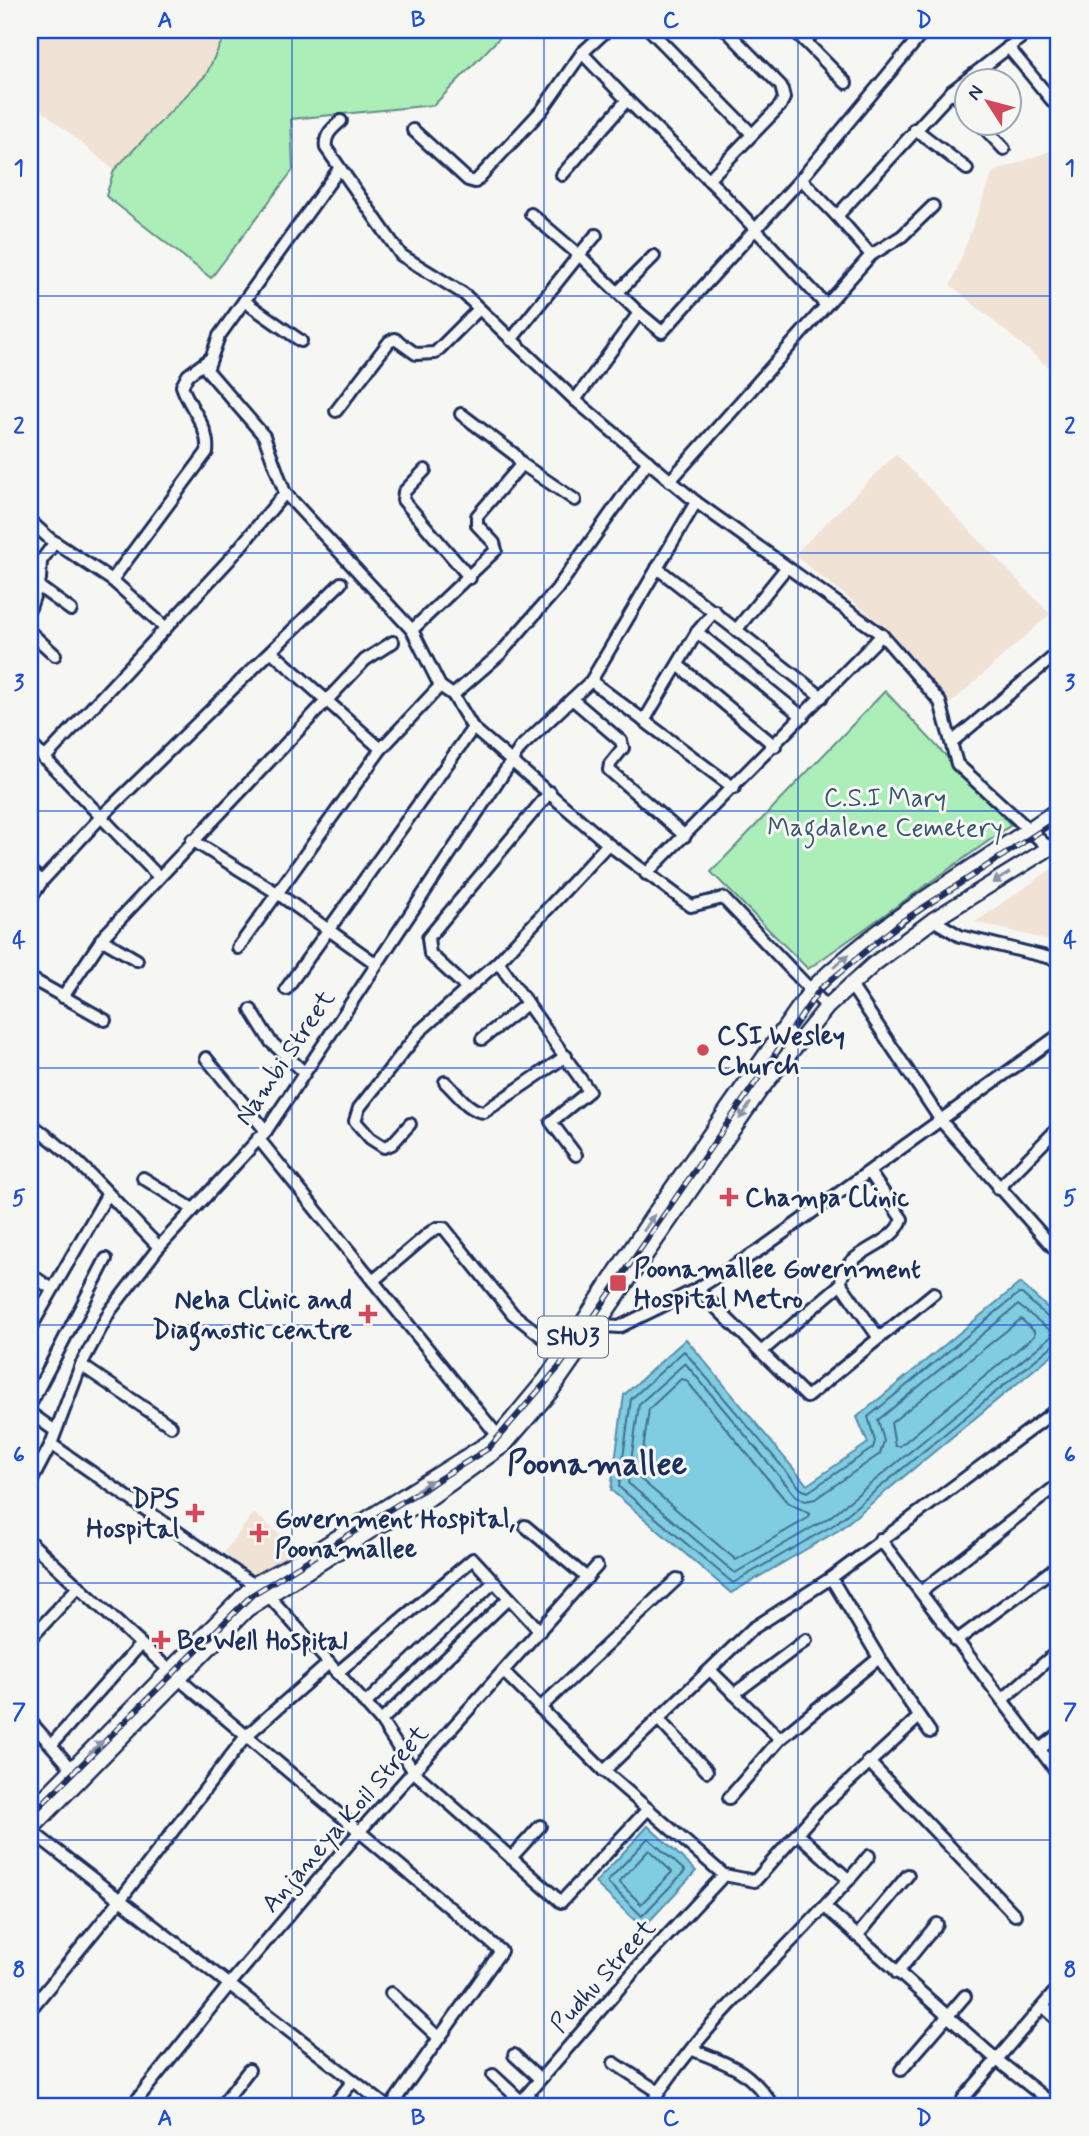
<svg xmlns="http://www.w3.org/2000/svg" width="1089" height="2136" viewBox="0 0 1089 2136" font-family="Mynerve,sans-serif">
<style>
.built{fill:#f1e2d6}
.green{fill:#aceeb7;stroke:#648e8a;stroke-width:2}
.water{fill:#80cce0;stroke:#588dac;stroke-width:2}
.lines{fill:none;stroke-linecap:round;stroke-linejoin:round}
.shore{stroke:#436e92;stroke-width:2}
.minor-casing{stroke:#1b2f5e;stroke-width:16}
.major-casing{stroke:#1b2f5e;stroke-width:19}
.minor{stroke:#f6f6f2;stroke-width:10}
.major{stroke:#f6f6f2;stroke-width:14}
.rail-casing{stroke:#1b2f5e;stroke-width:6}
.rail{stroke:#f6f6f2;stroke-width:3.5;stroke-dasharray:10;stroke-linecap:butt}
.oneway{fill:#8892a8}
.grid{fill:none;stroke:#1d4ed8;stroke-width:2;stroke-opacity:0.55}
.poi-dot{fill:#d1495b;stroke:#f6f6f2;stroke-width:2.5}
.labels{text-anchor:middle;stroke-width:6;stroke-linejoin:round;paint-order:stroke}
.shield{fill:#f6f6f2;stroke:#5d6b8a;stroke-width:2}
.shield-label{font-size:24px;font-weight:bold;fill:#1b2f5e}
.park-label{font-size:26px;fill:#385570;stroke:#f6f6f2}
.poi-label{font-size:26px;font-weight:bold;fill:#1b2f5e;stroke:#f6f6f2;text-anchor:start}
.street-label{font-size:26px;fill:#1b2f5e;stroke:#f6f6f2}
.district-label{font-size:33px;font-weight:bold;fill:#1b2f5e;stroke:#f6f6f2}
.neatline{fill:none;stroke:#1d4ed8;stroke-width:2.5}
.grid-label{font-size:23px;text-anchor:middle;font-weight:bold;fill:#1d4ed8}
</style>
<rect width="100%" height="100%" fill="#f6f6f2"/>
<filter id="ink" filterUnits="userSpaceOnUse"><feTurbulence type="fractalNoise" baseFrequency=".0143" numOctaves="2"/><feDisplacementMap in="SourceGraphic" scale="14" xChannelSelector="R" yChannelSelector="G"/><feConvolveMatrix kernelMatrix="1 2 1 2 8 2 1 2 1" color-interpolation-filters="sRGB"/></filter>
<g filter="url(#ink)">
<g class="built">
<polygon points="30,30 227,30 206,75 114,170 30,101"/>
<polygon points="1059,148 1059,376 951,285 993,172"/>
<polygon points="896,454 1050,614 951,703 888,629 794,555"/>
<polygon points="1059,864 1059,943 975,922"/>
<polygon points="254,1513 307,1557 259,1583 224,1552"/>
</g>
<g class="green">
<polygon points="227,30 507,30 434,105 291,119 293,170 211,278 106,196 114,170 206,75"/>
<polygon points="885,691 1011,825 808,969 711,872"/>
</g>
<g class="water">
<polygon points="1020,1283 1059,1318 1059,1349 839,1530 731,1593 611,1490 624,1395 686,1339 807,1485 868,1443 857,1417"/>
<polygon points="648,1826 696,1871 643,1928 595,1883"/>
</g>
<g class="lines">
<g class="shore">
<polygon points="1018,1305 1051,1331 1052,1336 830,1517 735,1573 628,1483 639,1404 685,1363 795,1495 805,1501 815,1499 880,1454 884,1441 878,1420"/>
<polygon points="1021,1319 1034,1331 1034,1336 900,1446 895,1446 891,1423"/>
<polyline points="1059,1323 1053,1322 1022,1294 1018,1294 868,1417 875,1441 873,1448 808,1492 801,1489 684,1351 631,1399 619,1487 733,1583 835,1524 1052,1346 1059,1344"/>
<polygon points="681,1379 686,1380 787,1502 810,1514 808,1518 736,1560 639,1478 649,1409"/>
<polygon points="648,1838 685,1871 642,1916 607,1882"/>
<polygon points="649,1850 672,1872 641,1904 619,1882"/>
</g>
<defs>
<g id="minor">
<polyline points="650,30 752,134"/>
<polyline points="794,30 846,83"/>
<polyline points="805,41 816,30"/>
<polyline points="1008,47 1059,109"/>
<polyline points="582,53 627,100"/>
<polyline points="952,91 967,108"/>
<path d="M341 121C332 129 324 135 326 148L401 255 464 294 575 400 696 502 882 635 940 702 957 764 1050 849"/>
<polyline points="979,122 1004,149"/>
<polyline points="915,129 967,169"/>
<polyline points="413,130 468,180 475,182 542,110 582,53 607,30"/>
<polyline points="339,169 219,336 207,370 264,436 285,493 412,630 440,686 453,695 473,728 608,844 691,906 723,898 827,1007"/>
<polyline points="562,175 627,100 718,189 825,304"/>
<polyline points="801,179 837,216"/>
<polyline points="708,180 780,106 784,98 781,86 726,30"/>
<polyline points="531,214 579,255 596,235"/>
<polyline points="871,255 902,236 933,206"/>
<polyline points="618,292 654,256"/>
<polyline points="244,301 301,341"/>
<polyline points="511,340 579,255 639,313"/>
<polyline points="575,400 639,313 662,332 801,179 925,30"/>
<polyline points="336,411 389,342 395,339 416,354 435,353 479,309"/>
<polyline points="522,464 575,500"/>
<polyline points="425,470 404,492 403,500 470,578"/>
<polyline points="670,481 871,255 837,216 952,91 1031,30"/>
<polyline points="30,521 50,539 112,580 166,628"/>
<polyline points="30,560 41,561 55,542"/>
<polyline points="657,568 822,697"/>
<path d="M112 580 207 452C210 427 189 408 182 386L188 375 211 358"/>
<polyline points="38,586 71,610"/>
<polyline points="30,608 40,579 41,561"/>
<polyline points="737,629 786,568"/>
<polyline points="412,630 496,550 494,543 477,525 477,516 522,464 514,454 461,414"/>
<polyline points="30,632 55,655"/>
<polyline points="697,632 803,717"/>
<polyline points="272,652 381,749"/>
<polyline points="678,665 775,746"/>
<polyline points="591,681 734,788"/>
<polyline points="453,695 500,654 557,589 648,461"/>
<polyline points="572,699 621,741 623,748 610,764 609,770 685,836"/>
<polyline points="644,721 697,632 715,611"/>
<polyline points="952,742 1059,652"/>
<polyline points="30,743 158,876"/>
<polyline points="44,759 230,559 285,493"/>
<polyline points="192,840 277,893 375,963"/>
<polyline points="30,871 42,881"/>
<polyline points="646,874 882,635"/>
<polyline points="30,900 42,881 100,818 341,583"/>
<polyline points="933,920 960,936 1059,960"/>
<polyline points="101,939 137,960"/>
<polyline points="238,948 381,749 440,686"/>
<polyline points="498,962 589,1091 551,1122 576,1155"/>
<polyline points="30,978 105,1020"/>
<polyline points="850,984 942,1122 1059,1254"/>
<polyline points="286,989 473,728"/>
<polyline points="468,989 430,954 428,938 550,792"/>
<polyline points="63,997 104,936 365,660 393,642"/>
<polyline points="251,1010 271,1042 304,1072"/>
<polyline points="482,1039 528,1003"/>
<polyline points="206,1058 266,1131"/>
<path d="M445 1082C456 1092 468 1111 484 1112L566 1056"/>
<path d="M30 1124C80 1157 117 1205 159 1247"/>
<polyline points="410,1124 392,1144 384,1147 370,1138 355,1121 359,1108 420,1031 498,962 608,844"/>
<polyline points="258,1138 502,1441"/>
<path d="M870 1173 902 1219C893 1248 841 1250 841 1284L879 1338"/>
<polyline points="143,1178 193,1209"/>
<polyline points="998,1189 1059,1127"/>
<polyline points="30,1274 52,1289"/>
<polyline points="373,1281 428,1234 437,1228 444,1228 513,1314 563,1353"/>
<polyline points="697,1289 807,1397 934,1293"/>
<polyline points="591,1325 619,1327 697,1289 761,1249 1059,1035"/>
<polyline points="30,1329 107,1195"/>
<polyline points="761,1352 841,1284"/>
<polyline points="81,1365 171,1426"/>
<polyline points="30,1405 106,1259"/>
<polyline points="30,1413 54,1430"/>
<polyline points="51,1444 267,1594 381,1721 414,1772 561,1902 648,1809"/>
<polyline points="30,1484 51,1444 81,1365 110,1311 159,1247 266,1131 521,747 591,681 696,502"/>
<polyline points="525,1526 587,1578"/>
<polyline points="880,1539 1059,1775"/>
<polyline points="30,1542 180,1680 501,1951 391,2106"/>
<polyline points="831,1578 879,1658 930,1732"/>
<polyline points="922,1591 1059,1484"/>
<polyline points="30,1639 79,1586"/>
<polyline points="956,1641 1059,1565"/>
<polyline points="710,1670 780,1739"/>
<polyline points="504,1672 604,1771 724,1875 755,1881 818,1810 919,1717"/>
<polyline points="337,1673 473,1559 540,1631"/>
<polyline points="734,1694 806,1640"/>
<polyline points="1002,1700 1059,1650"/>
<polyline points="365,1704 494,1582"/>
<polyline points="540,1708 677,1579"/>
<polyline points="658,1719 707,1771"/>
<polyline points="30,1721 72,1769"/>
<polyline points="381,1721 509,1598"/>
<polyline points="52,1744 140,1645"/>
<polyline points="1040,1749 1059,1734"/>
<polyline points="868,1761 1015,1915"/>
<polyline points="604,1771 752,1629 831,1578 1059,1408"/>
<polyline points="729,1798 780,1739 879,1658"/>
<polyline points="30,1830 386,2106"/>
<polyline points="799,1835 849,1880"/>
<polyline points="511,1858 540,1826"/>
<polyline points="825,1907 997,2060 1055,2106"/>
<polyline points="857,1936 908,1875"/>
<polyline points="897,1973 937,1924"/>
<polyline points="391,1993 439,2038"/>
<polyline points="1043,2006 1059,2021"/>
<polyline points="30,2010 120,1900 246,1736 329,1663"/>
<path d="M693 2050C733 2066 748 2069 773 2106"/>
<polyline points="514,2055 540,2079"/>
<polyline points="614,2063 659,2092"/>
<polyline points="901,2070 965,1996"/>
<polyline points="493,2075 521,2101"/>
<polyline points="963,2099 1059,1987"/>
<polyline points="132,2106 229,1985 359,1832 597,1566"/>
<polyline points="221,2106 249,2070"/>
<polyline points="333,2106 353,2081"/>
<polyline points="517,2106 637,1968 724,1875"/>
<path d="M650 2106C710 2011 799 1942 869 1856"/>
</g>
<g id="major">
<path d="M30 1812 255 1584 318 1550 498 1437 546 1379 653 1216 812 989C885 917 975 868 1059 809"/>
<polyline points="30,1830 247,1609 373,1529 428,1499 505,1444 550,1392 760,1090 827,1007 874,964 933,920 1059,842"/>
</g>
</defs>
<use href="#minor" class="minor-casing"/>
<use href="#major" class="major-casing"/>
<use href="#minor" class="minor"/>
<use href="#major" class="major"/>
<defs>
<polyline id="rail" points="30,1816 252,1595 489,1448 559,1367 820,989 901,922 1059,819"/>
</defs>
<use href="#rail" class="rail-casing"/>
<use href="#rail" class="rail"/>
</g>
<defs><path id="oneway-solid" d="M-6-.8H1V-3.2L6.5 0L1 3.2V.8H-6Z" transform="scale(1.75)"/></defs>
<g class="oneway">
<use href="#oneway-solid" transform="translate(1001 878) rotate(148)"/>
<use href="#oneway-solid" transform="translate(841 961) rotate(-42)"/>
<use href="#oneway-solid" transform="translate(745 1111) rotate(125)"/>
<use href="#oneway-solid" transform="translate(649 1223) rotate(-56)"/>
<use href="#oneway-solid" transform="translate(424 1485) rotate(-32)"/>
<use href="#oneway-solid" transform="translate(96 1747) rotate(-42)"/>
</g>
</g>
<path class="grid" d="M292 30V2106M544 30V2106M798 30V2106M30 296H1059M30 553H1059M30 811H1059M30 1068H1059M30 1325H1059M30 1583H1059M30 1840H1059"/>
<g class="poi-dot">
<circle cx="703" cy="1050" r="7"/>
<path d="M725.5 1186.5h7v7h7v7h-7v7h-7v-7h-7v-7h7z"/>
<rect x="609" y="1274" width="18" height="18" rx="3.5"/>
<path d="M364.5 1303.5h7v7h7v7h-7v7h-7v-7h-7v-7h7z"/>
<path d="M191.5 1502.5h7v7h7v7h-7v7h-7v-7h-7v-7h7z"/>
<path d="M255.5 1522.5h7v7h7v7h-7v7h-7v-7h-7v-7h7z"/>
<path d="M157.5 1629.5h7v7h7v7h-7v7h-7v-7h-7v-7h7z"/>
</g>
<g class="labels">
<rect class="shield" x="538" y="1316.5" width="70" height="41" rx="5"/>
<g class="shield-label">
<text x="573" y="1345">SHU3</text>
</g>
<g class="park-label">
<text x="885" y="806">C.S.I Mary<tspan x="885" dy="30">Magdalene Cemetery</tspan></text>
</g>
<g class="poi-label">
<text x="717" y="1044">CSI Wesley<tspan x="717" dy="30">Church</tspan></text>
<text x="745" y="1206">Champa Clinic</text>
<text x="634" y="1277">Poonamallee Government<tspan x="634" dy="30">Hospital Metro</tspan></text>
<text x="352" y="1308" text-anchor="end">Neha Clinic and<tspan x="352" dy="30">Diagnostic centre</tspan></text>
<text x="179" y="1507" text-anchor="end">DPS<tspan x="179" dy="30">Hospital</tspan></text>
<text x="275" y="1527">Government Hospital,<tspan x="275" dy="30">Poonamallee</tspan></text>
<text x="177" y="1649">Be Well Hospital</text>
</g>
<g class="street-label">
<text transform="translate(284 1057) rotate(-56)" y="9">Nambi Street</text>
<text transform="translate(344 1818) rotate(-49)" y="9">Anjaneya Koil Street</text>
<text transform="translate(602 1975) rotate(-48)" y="9">Pudhu Street</text>
</g>
<g class="district-label">
<text x="597" y="1474">Poonamallee</text>
</g>
</g>
<rect width="1089" height="2136" fill="none" stroke="#f6f6f2" stroke-width="77"/>
<g transform="translate(988 102) rotate(306)"><circle r="33" fill="#f6f6f2" stroke="#9ea6b7" stroke-width="2"/>
<path d="M0-5L12 26L0 18L-12 26Z" fill="#d1495b"/>
<text y="-10" font-size="19" font-weight="bold" text-anchor="middle" fill="#1b2f5e">N</text>
</g>
<rect x="38" y="38" width="1012" height="2060" class="neatline"/>
<g class="grid-label">
<text x="165" y="27">A</text>
<text x="418" y="27">B</text>
<text x="671" y="27">C</text>
<text x="924" y="27">D</text>
<text x="19" y="175">1</text>
<text x="1070" y="175">1</text>
<text x="19" y="433">2</text>
<text x="1070" y="433">2</text>
<text x="19" y="690">3</text>
<text x="1070" y="690">3</text>
<text x="19" y="947">4</text>
<text x="1070" y="947">4</text>
<text x="19" y="1205">5</text>
<text x="1070" y="1205">5</text>
<text x="19" y="1462">6</text>
<text x="1070" y="1462">6</text>
<text x="19" y="1719">7</text>
<text x="1070" y="1719">7</text>
<text x="19" y="1977">8</text>
<text x="1070" y="1977">8</text>
<text x="165" y="2125">A</text>
<text x="418" y="2125">B</text>
<text x="671" y="2125">C</text>
<text x="924" y="2125">D</text>
</g>
</svg>
